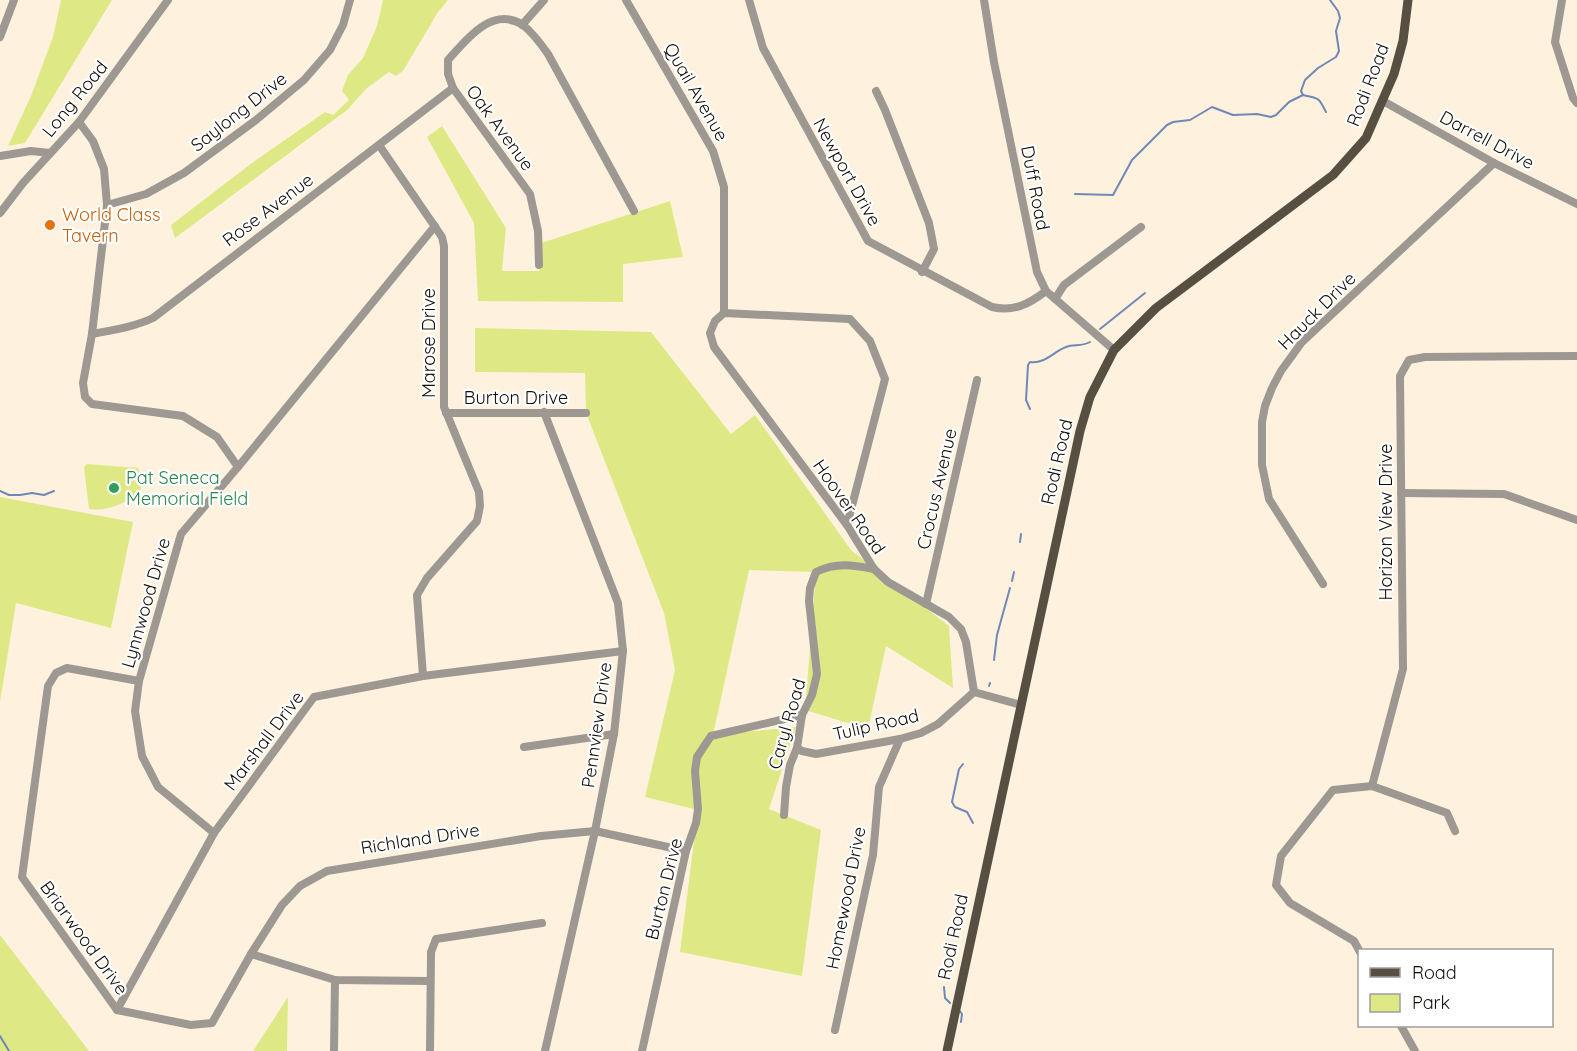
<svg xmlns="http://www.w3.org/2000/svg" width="1577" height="1051" viewBox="0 0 1577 1051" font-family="Quicksand,sans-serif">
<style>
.green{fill:#dee986}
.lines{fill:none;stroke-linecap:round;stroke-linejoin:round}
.stream{stroke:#7088b5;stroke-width:2}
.minor{stroke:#9d9891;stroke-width:8}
.major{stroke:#574f42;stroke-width:9}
.food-dot{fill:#e8710a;stroke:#fff;stroke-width:2}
.leisure-dot{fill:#2e9e5b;stroke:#fff;stroke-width:2}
.labels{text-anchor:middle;stroke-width:4.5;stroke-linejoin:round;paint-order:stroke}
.street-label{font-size:18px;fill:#110d07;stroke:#fff}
.food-label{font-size:18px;fill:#c56008;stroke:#fff;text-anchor:start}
.leisure-label{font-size:18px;fill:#27864d;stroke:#fff;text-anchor:start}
</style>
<rect width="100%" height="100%" fill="#fef2df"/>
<g class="green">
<polygon points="61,0 112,0 25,143 8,146 31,96 53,37"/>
<polygon points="383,0 448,0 438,12 403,71 396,76 389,72 367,88 347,110 175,238 171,225 252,163 325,112 333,115 349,100 342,91 348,75 363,58 377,26"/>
<polygon points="442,126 506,228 502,271 539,271 538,244 670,201 683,257 623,264 623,302 478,301 474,223 427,137"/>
<polygon points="475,328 651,332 731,434 755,415 851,550 949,626 953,688 886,646 868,729 805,710 816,572 749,570 713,735 796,727 769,809 821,830 802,976 680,952 698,810 645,797 675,670 664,613 586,413 585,373 475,372"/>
<path d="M87 464 138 468 142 482 140 494C123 503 108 512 89 509L84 467Z"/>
<polygon points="0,497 133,522 111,628 16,603 0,702"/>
<polygon points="0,935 89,1051 0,1051"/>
<polygon points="288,997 287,1051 253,1051"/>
</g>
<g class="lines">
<g class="stream">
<path d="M1326 112C1318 96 1319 99 1303 95L1301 91 1305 80 1318 68 1336 57 1339 51 1336 31 1340 18 1338 11 1330 0"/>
<polyline points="1075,194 1113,195 1132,160 1167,125 1173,122 1190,120 1212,107 1233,115 1257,114 1271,117 1276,115 1289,102 1303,95"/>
<polyline points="1100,329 1145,293"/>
<path d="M1030 409 1026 400 1028 365 1030 362C1045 364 1053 352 1066 347 1074 344 1081 347 1090 342"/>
<polyline points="0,491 9,495 20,495 32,493 44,495 54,491"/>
<polyline points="1020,542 1021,534"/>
<polyline points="1012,581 1014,572"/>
<polyline points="994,660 997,635 1010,588"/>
<polyline points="989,686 990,683"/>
<polyline points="963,764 959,769 952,802 955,807 967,812 973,823"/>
<polyline points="944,987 945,998 950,1003"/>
<polyline points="959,1010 962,1014 961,1022"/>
<polyline points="0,1036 9,1051"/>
</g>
<g class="minor">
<polyline points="626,0 713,151 724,187 724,313"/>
<path d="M749 0 763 48 868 241 992 307C1014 312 1029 304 1046 291"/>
<polyline points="984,0 994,62 1037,272 1046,291 1114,350"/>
<polyline points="1562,0 1555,42 1573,98 1577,103"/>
<polyline points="522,25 544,0"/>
<polyline points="0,37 14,0"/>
<polyline points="876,91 885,110 929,223 934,249 922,272"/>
<polyline points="1383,101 1494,163 1577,204"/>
<polyline points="79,122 93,141 104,169 107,205 92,334 83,383 85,397 92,404 183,416 217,437 238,467"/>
<polyline points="379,145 442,237 444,246 444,407 479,492 480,506 477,521 427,578 417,595 423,676"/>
<polyline points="0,156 31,151 50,153"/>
<polyline points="107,205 146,194 184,173 256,120 304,80 330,50 343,25 350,0"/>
<polyline points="0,213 23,183 79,122 168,0"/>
<path d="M539 265 538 231 530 194 453 88 448 74V60C466 40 492 5 523 25 533 33 541 44 548 54L634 211"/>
<polyline points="1055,299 1064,285 1141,227"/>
<path d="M92 334C113 330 134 327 153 318L453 88"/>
<polyline points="544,412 618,603 623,651 614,734 595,831 545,1051"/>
<polyline points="446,413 586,413"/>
<polyline points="1401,493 1504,494 1577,520"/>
<polyline points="847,525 885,379 870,341 850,319 724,313 715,321 710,333 714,347 847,525 874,569 888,582 949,617 961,629 966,642 974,692"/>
<polyline points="1323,584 1269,499 1262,465 1262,422 1265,406 1272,388 1281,371 1302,342 1494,163"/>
<polyline points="926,604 977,380"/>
<polyline points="139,681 67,668 56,673 48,686 22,877 117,1010 191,1025 212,1023 251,954 282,905 300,886 327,871 541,836 595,831 686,851"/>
<polyline points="524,747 614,734"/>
<polyline points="797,748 802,751 816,754 900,739 921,733 938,724 974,692 1021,705"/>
<polyline points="1372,786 1403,669 1400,376 1409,360 1425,357 1577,356"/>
<path d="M784 815 786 787 790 765 797 748 802 715 812 695 817 674 809 601 810 588 816 572C836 562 853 565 874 569"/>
<polyline points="214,833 158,787 142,756 135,711 139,681 181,534 238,467 435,226"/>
<polyline points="1360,952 1354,941 1290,903 1276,885 1281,856 1333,790 1372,786 1447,813 1455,831"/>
<polyline points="251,954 335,980 430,981"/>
<polyline points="117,1010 214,833 314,697 423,676 623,651"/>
<polyline points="1401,1026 1415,1051"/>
<polyline points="835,1030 873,855 879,787 900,739"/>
<polyline points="334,1051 335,980"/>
<polyline points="430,1051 431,952 436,939 542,923"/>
<polyline points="642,1051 686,851 696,823 698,809 695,771 697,757 711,736 802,715"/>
</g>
<polyline class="major" points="947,1051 1080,431 1090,397 1114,350 1156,308 1333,175 1366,138 1394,74 1403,41 1408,0"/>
</g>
<circle class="food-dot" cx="50" cy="225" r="6"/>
<circle class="leisure-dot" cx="114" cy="488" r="6"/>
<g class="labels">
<g class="street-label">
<text transform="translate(1368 85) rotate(-69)" y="6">Rodi Road</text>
<text transform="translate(696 92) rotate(60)" y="6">Quail Avenue</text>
<text transform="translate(75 99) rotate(-51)" y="6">Long Road</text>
<text transform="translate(239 112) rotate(-38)" y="6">Saylong Drive</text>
<text transform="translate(500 128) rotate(54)" y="6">Oak Avenue</text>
<text transform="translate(1487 140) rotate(28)" y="6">Darrell Drive</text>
<text transform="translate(847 172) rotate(61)" y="6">Newport Drive</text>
<text transform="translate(1035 188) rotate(79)" y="6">Duff Road</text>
<text transform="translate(268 210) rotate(-37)" y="6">Rose Avenue</text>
<text transform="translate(1317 311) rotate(-45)" y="6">Hauck Drive</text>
<text transform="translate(429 343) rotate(-90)" y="6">Marose Drive</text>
<text x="516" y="404">Burton Drive</text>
<text transform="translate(1057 462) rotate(-77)" y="6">Rodi Road</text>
<text transform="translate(937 489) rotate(-77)" y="6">Crocus Avenue</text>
<text transform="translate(849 507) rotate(55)" y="6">Hoover Road</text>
<text transform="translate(1386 522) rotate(-90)" y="6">Horizon View Drive</text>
<text transform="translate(146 603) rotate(-74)" y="6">Lynnwood Drive</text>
<text transform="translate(787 724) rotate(-74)" y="6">Caryl Road</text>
<text transform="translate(597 725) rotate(-82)" y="6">Pennview Drive</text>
<text transform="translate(876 725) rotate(-13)" y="6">Tulip Road</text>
<text transform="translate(264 741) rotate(-53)" y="6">Marshall Drive</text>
<text transform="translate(420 839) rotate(-9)" y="6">Richland Drive</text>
<text transform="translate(664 889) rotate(-76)" y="6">Burton Drive</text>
<text transform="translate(846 898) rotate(-79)" y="6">Homewood Drive</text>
<text transform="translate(953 937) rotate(-78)" y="6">Rodi Road</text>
<text transform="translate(84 938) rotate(54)" y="6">Briarwood Drive</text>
</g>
<g class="food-label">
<text x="62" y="221">World Class<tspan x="62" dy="21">Tavern</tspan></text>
</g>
<g class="leisure-label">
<text x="126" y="484">Pat Seneca<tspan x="126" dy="21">Memorial Field</tspan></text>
</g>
</g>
<rect x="1358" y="949" width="195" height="78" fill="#ffffff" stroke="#a09e9c" stroke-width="1.5"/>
<rect x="1370" y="968" width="30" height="9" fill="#574f42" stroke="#a09e9c" stroke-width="1.5"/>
<text x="1412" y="979" font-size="18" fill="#110d07">Road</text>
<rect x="1370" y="994" width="30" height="18" fill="#dee986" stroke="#a09e9c" stroke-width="1.5"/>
<text x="1412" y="1009" font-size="18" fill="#110d07">Park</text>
</svg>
